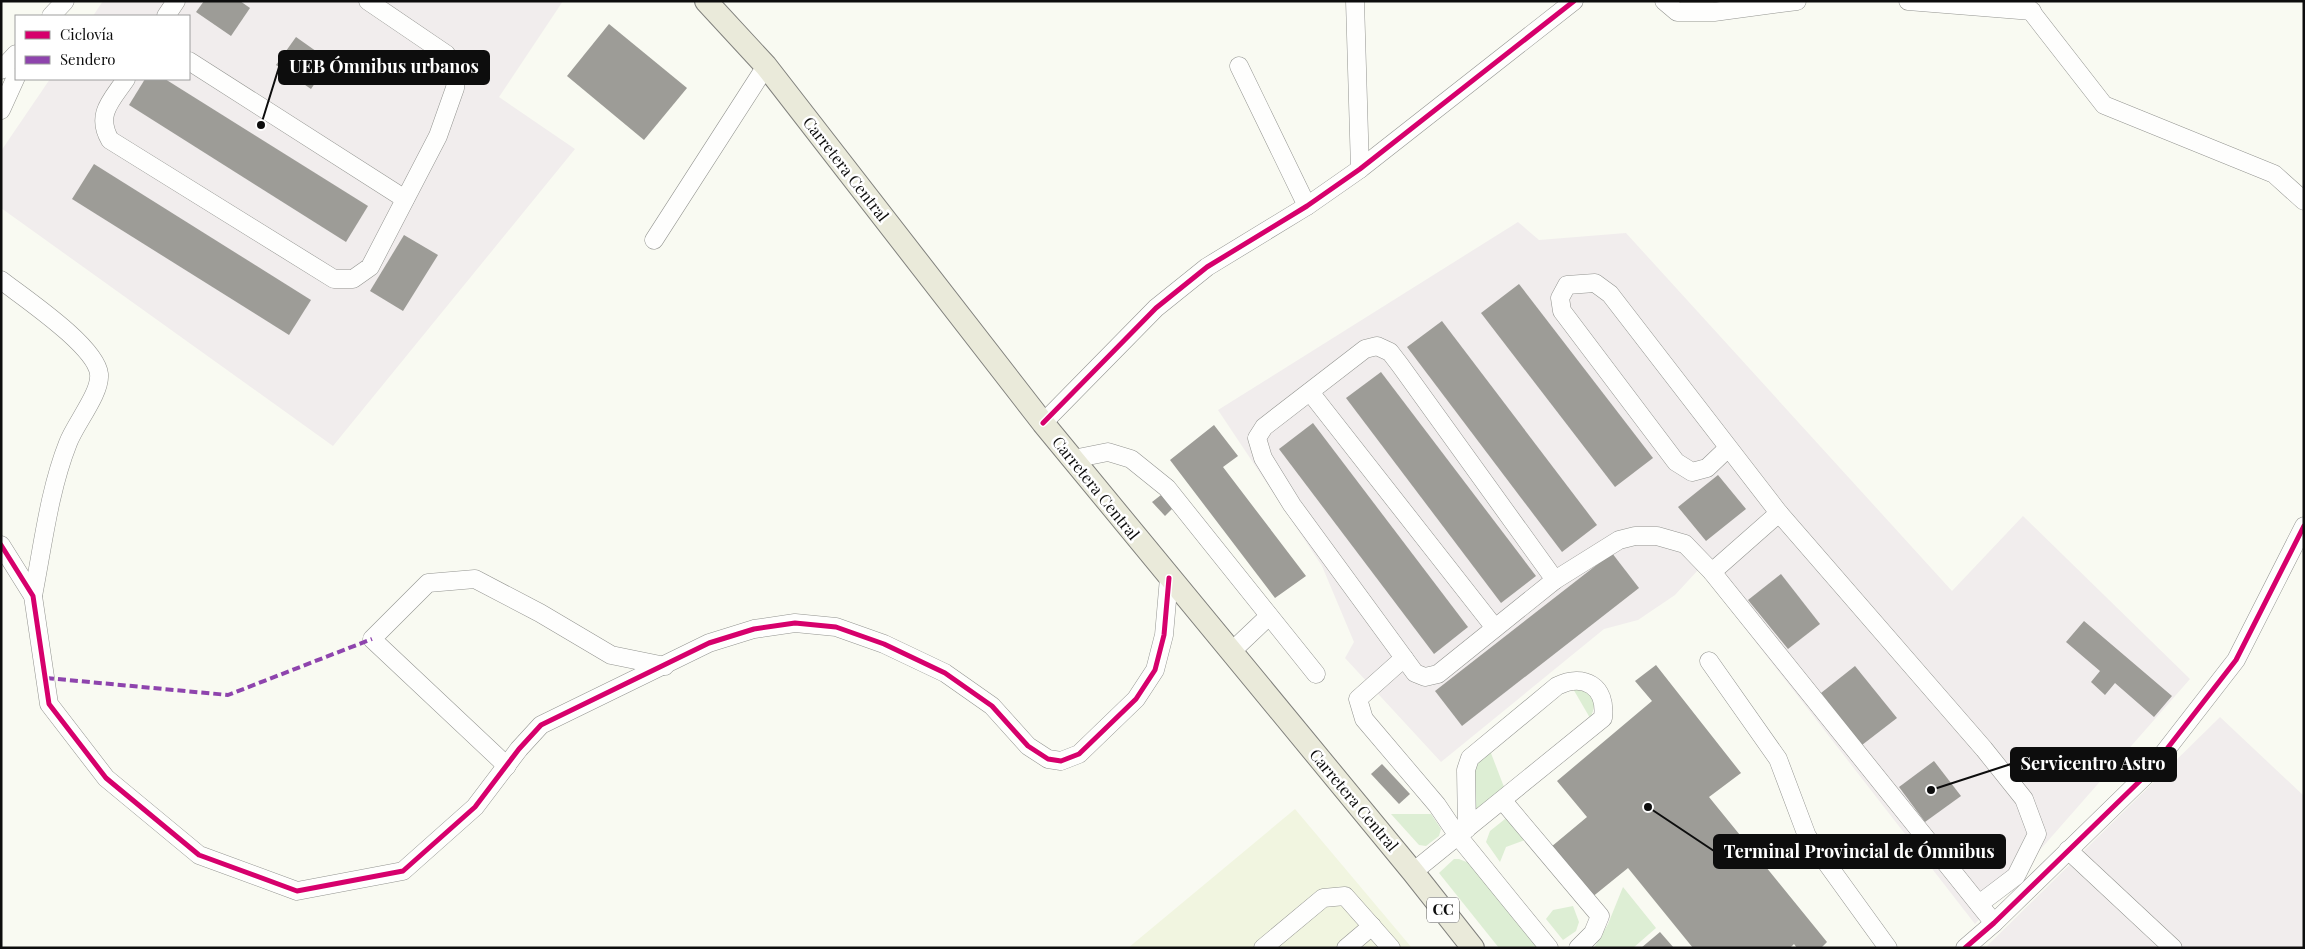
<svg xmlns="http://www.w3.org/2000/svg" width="2305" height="949" viewBox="0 0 2305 949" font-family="'Playfair Display',serif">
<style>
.industrial{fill:#f1eded}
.farmland{fill:#f1f5e0}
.green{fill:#ddeed4}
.building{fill:#9d9c97}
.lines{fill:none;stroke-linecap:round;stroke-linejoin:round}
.minor-casing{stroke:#939490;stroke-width:19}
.major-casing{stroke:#81817d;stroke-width:24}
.minor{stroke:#fefefd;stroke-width:18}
.major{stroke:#eaeada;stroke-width:22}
.quiet{stroke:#8e44ad;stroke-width:4;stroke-dasharray:8 4;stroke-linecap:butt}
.cycleway-casing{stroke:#fff;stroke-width:8}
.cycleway{stroke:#d6006c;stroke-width:5}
.labels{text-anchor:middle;stroke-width:5;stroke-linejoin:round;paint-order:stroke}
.shield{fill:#fff;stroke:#565656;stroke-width:1}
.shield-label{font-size:15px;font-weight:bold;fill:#0d0d0d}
.street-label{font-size:16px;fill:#0d0d0d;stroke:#fff}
.leader{fill:none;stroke:#0d0d0d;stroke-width:2}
.callout-dot{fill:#0d0d0d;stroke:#fff;stroke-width:2}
.callout{fill:#0d0d0d;stroke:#0d0d0d;stroke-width:2}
.callout-label{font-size:18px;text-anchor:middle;font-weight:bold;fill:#fff}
</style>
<rect width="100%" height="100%" fill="#f9faf2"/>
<g class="industrial">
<polygon points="103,1 563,1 499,97 575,149 333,446 1,208 1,151 50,79 189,79 189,16 93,16"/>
<polygon points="1518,222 1539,240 1626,233 1952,591 2023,516 2190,679 1975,924 1699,569 1675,595 1638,620 1604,629 1441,762 1345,658 1354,642 1322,566 1218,410"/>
<polygon points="2220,717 2304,796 2304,948 1985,948"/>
</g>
<polygon class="farmland" points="1295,809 1412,948 1128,948"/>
<g class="green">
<path d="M1572 687C1590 691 1600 699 1590 718Z"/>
<polygon points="1489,748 1504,787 1475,812 1475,767"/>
<polygon points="1391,814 1431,814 1441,829 1439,836 1426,846 1419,845"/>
<polygon points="1505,819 1511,821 1525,840 1506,847 1500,862 1486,842 1490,831"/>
<polygon points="1454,859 1459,859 1469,863 1538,948 1499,948 1439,873"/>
<polygon points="1623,887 1656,928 1633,948 1594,948 1608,924"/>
<polygon points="1573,906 1579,922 1576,931 1563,940 1546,919 1553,910"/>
</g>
<g class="building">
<polygon points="204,1 240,1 250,8 231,36 196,12"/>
<polygon points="609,24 687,88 644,140 567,76"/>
<polygon points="296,37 330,61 311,89 276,65"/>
<polygon points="145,79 165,79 368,206 346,242 129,105"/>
<polygon points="94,164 311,300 289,335 72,199"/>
<polygon points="404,235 438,255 403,311 370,291"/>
<polygon points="1519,284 1653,458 1615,487 1481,313"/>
<polygon points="1442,321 1597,525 1562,552 1407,347"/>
<polygon points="1381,372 1536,576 1501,603 1346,398"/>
<polygon points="1313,423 1468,627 1434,654 1279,449"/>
<polygon points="1214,425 1238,456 1223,467 1306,576 1275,598 1170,460"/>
<polygon points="1718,475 1746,509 1706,541 1678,507"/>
<polygon points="1161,495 1173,508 1165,516 1152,502"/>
<polygon points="1612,553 1639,588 1462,726 1435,691"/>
<polygon points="1781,574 1820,624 1788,649 1748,600"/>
<polygon points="2084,621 2172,696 2154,717 2115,683 2105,695 2091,682 2100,671 2066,642"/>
<polygon points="1656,665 1741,773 1709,797 1827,942 1821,948 1797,948 1794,944 1790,948 1693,948 1628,868 1591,898 1551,847 1587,817 1557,781 1652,701 1635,681"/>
<polygon points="1855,666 1897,718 1862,745 1821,693"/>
<polygon points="1934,761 1961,796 1925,822 1899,787"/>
<polygon points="1382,764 1410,794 1399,804 1371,774"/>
<polygon points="1660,932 1674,948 1641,948"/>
</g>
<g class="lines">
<defs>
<g id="minor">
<polyline points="1355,1 1360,169"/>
<polyline points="1664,1 1677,12 1714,12 1797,1"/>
<polyline points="1908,1 2032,11"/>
<polyline points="2023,1 2104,105 2274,174 2304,201"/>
<polyline points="51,16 65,1"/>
<polyline points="166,16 176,1"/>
<polyline points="189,61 405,199"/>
<polyline points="1239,66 1307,206"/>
<polyline points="1,70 16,54"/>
<path d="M126 79C112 100 95 114 110 140L334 279H353L370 267 438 136 455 88 457 70 446 54 368 1"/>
<polyline points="1,110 16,77"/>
<polyline points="654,240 766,66"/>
<path d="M1 280C24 298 96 346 99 374 101 393 75 424 68 443 49 491 43 545 33 596"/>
<polygon points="1377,346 1390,352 1400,365 1555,580 1438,674 1425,677 1415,673 1292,505 1263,458 1257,438 1264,427 1365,349"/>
<polyline points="1310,392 1495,628"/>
<polyline points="1043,423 1156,308 1207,267 1307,206 1360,169 1574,1"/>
<polyline points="1728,448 1707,468 1692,472 1676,462 1562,311 1560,298 1567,285 1595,283 1610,294 1779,513"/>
<polyline points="1073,459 1108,452 1131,459 1167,488 1316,674"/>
<polyline points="1,545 33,596 49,704 106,778 199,855 297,891 403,871 475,807 519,749 541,725 709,643 754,629 795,623 836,627 884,644 945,673 992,706 1028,746 1048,759 1061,761 1079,754 1136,699 1155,670 1164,635 1169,578"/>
<polyline points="1712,572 1779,513 1984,749 2024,799 2037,834 2016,876 1979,904"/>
<polyline points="1555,580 1619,540 1635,536 1657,536 1685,544 1712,572 1994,923"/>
<polyline points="1231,652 1269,616"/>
<polyline points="1404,658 1358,699 1364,719 1437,805 1458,836 1549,948"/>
<polyline points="1709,661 1778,759 1807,836 1888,948"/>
<polyline points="507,766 372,639 428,583 475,579 540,613 611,655 665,666"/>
<polyline points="1503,801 1600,916 1593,933 1578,948"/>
<polyline points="2068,850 2173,948"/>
<path d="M1413 872 1603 718C1607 686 1584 673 1557 686L1470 758 1466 770 1467 829"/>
<polyline points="1263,948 1323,898 1345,896 1391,948"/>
<polyline points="1346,948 1372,926"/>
<polyline points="1965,948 1994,923 2149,772 2236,660 2304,526"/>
</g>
<polyline id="major" points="706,1 766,66 1043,423 1413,872 1473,948"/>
</defs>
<use href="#minor" class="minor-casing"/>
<use href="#major" class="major-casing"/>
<use href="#minor" class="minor"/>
<use href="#major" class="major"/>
<polyline class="quiet" points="46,678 228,695 372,639"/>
<defs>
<g id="cycleway">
<polyline points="1043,423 1156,308 1207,267 1307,206 1360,169 1574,1"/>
<polyline points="1,545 33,596 49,704 106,778 199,855 297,891 403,871 475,807 519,749 541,725 709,643 754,629 795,623 836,627 884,644 945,673 992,706 1028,746 1048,759 1061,761 1079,754 1136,699 1155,670 1164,635 1169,578"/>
<polyline points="1965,948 1994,923 2149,772 2236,660 2304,526"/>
</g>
</defs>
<use href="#cycleway" class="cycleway-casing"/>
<use href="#cycleway" class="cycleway"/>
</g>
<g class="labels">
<rect class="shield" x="1427" y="897.5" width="32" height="25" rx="4"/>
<g class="shield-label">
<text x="1443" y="915">CC</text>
</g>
<g class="street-label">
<text transform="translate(846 169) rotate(52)" y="6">Carretera Central</text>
<text transform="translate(1096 488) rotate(51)" y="6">Carretera Central</text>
<text transform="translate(1354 800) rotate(50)" y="6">Carretera Central</text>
</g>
</g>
<path class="leader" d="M261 125L279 67M1931 790L2011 764M1648 807L1714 851"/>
<g class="callout-dot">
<circle cx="261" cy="125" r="5"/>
<circle cx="1931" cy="790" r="5"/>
<circle cx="1648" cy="807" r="5"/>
</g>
<g class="callout">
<rect x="279" y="51" width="210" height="33" rx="5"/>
<rect x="2011" y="748" width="165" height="33" rx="5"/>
<rect x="1714" y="835" width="291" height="33" rx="5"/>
</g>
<g class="callout-label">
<text x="384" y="73">UEB Ómnibus urbanos</text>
<text x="2093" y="770">Servicentro Astro</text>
<text x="1859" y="858">Terminal Provincial de Ómnibus</text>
</g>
<rect width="2305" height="949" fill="none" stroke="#0d0d0d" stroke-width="5"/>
<rect x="15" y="15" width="175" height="65" fill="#ffffff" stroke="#9e9e9e"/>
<rect x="25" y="31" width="25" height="8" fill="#d6006c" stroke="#9e9e9e"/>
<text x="60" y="40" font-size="15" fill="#0d0d0d">Ciclovía</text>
<rect x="25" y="56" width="25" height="8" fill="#8e44ad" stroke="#9e9e9e"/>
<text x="60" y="65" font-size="15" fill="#0d0d0d">Sendero</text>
</svg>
